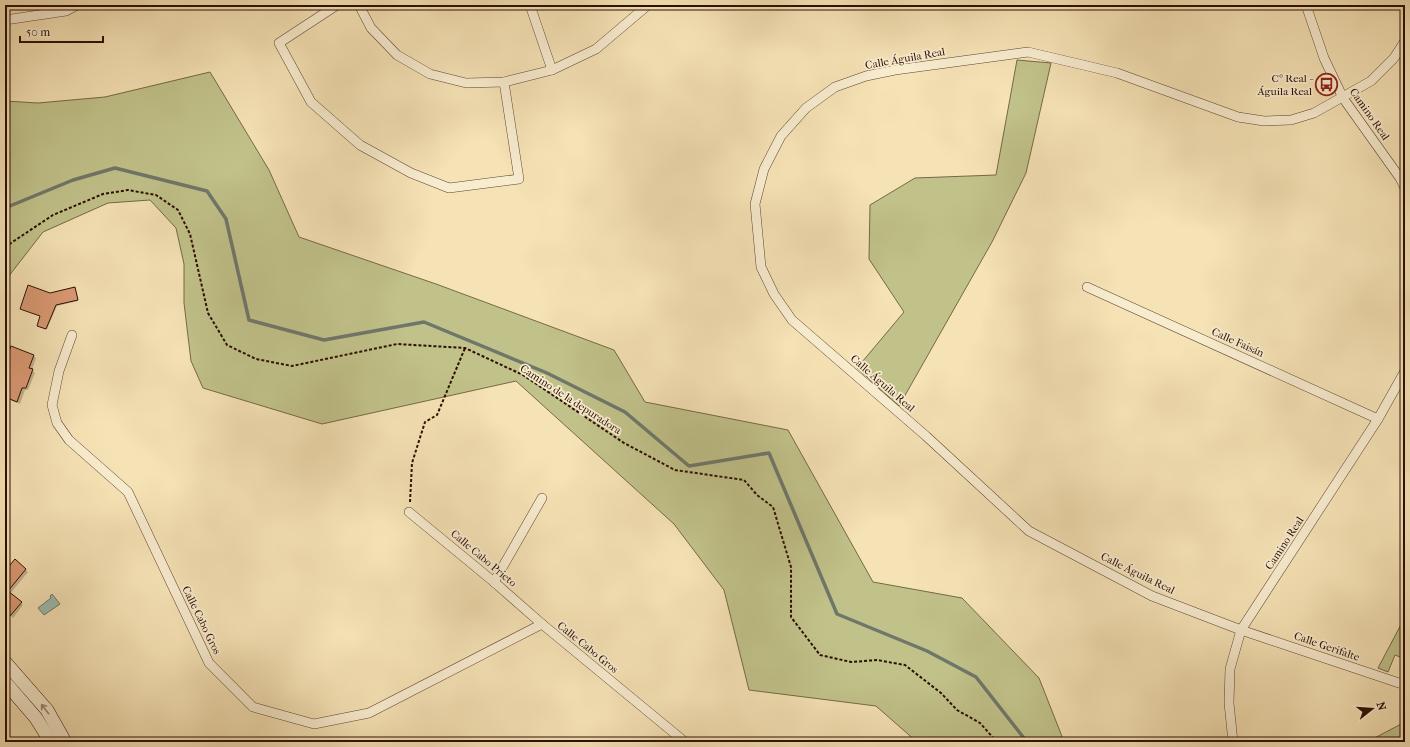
<svg xmlns="http://www.w3.org/2000/svg" width="1410" height="747" viewBox="0 0 1410 747" font-family="'IM FELL French Canon',serif">
<style>
.green{fill:#c1c28a;stroke:#766846}
.water{fill:#9cbdb1;stroke:#6f776b}
.shadow{fill:#0003}
.lines{fill:none;stroke-linecap:round;stroke-linejoin:round}
.stream{stroke:#6f776b;stroke-width:3.5}
.building{fill:#db9a75;stroke:#2c0e03}
.street-casing{stroke:#5e4330;stroke-width:10}
.secondary-casing{stroke:#2c0e03;stroke-width:14}
.path{stroke:#2c0e03;stroke-width:2;stroke-dasharray:3 2;stroke-linecap:butt}
.street{stroke:#f8eccf;stroke-width:9}
.secondary{stroke:#f8eccf;stroke-width:13}
.oneway{stroke:#9c8873}
.labels{text-anchor:middle;stroke-width:3.5;stroke-linejoin:round;paint-order:stroke}
.street-label{font-size:11px;fill:#2c0e03;stroke:#f8eccf}
.poi-label{font-size:11px;fill:#2c0e03;stroke:#f8eccf;text-anchor:end}
</style>
<rect width="100%" height="100%" fill="#f5e2b5"/>
<filter id="stains"><feTurbulence type="fractalNoise" baseFrequency=".005" numOctaves="4"/><feColorMatrix values="0 0 0 0 .2 0 0 0 0 .09 0 0 0 0 .02 0 0 0 .5 -.17"/></filter>
<radialGradient id="worn" r=".72"><stop offset=".6" stop-color="#630" stop-opacity="0"/><stop offset="1" stop-color="#630" stop-opacity=".3"/></radialGradient>
<g class="green">
<polygon points="1017,60 1051,63 1026,173 992,242 899,406 857,368 904,312 869,259 870,205 915,178 996,175"/>
<polygon points="210,72 269,170 299,237 436,284 614,350 645,402 788,430 873,582 962,598 1039,678 1063,739 1068,742 917,742 876,706 749,690 724,590 674,524 516,381 322,424 203,388 191,361 184,303 184,264 176,228 150,200 108,203 43,232 5,281 5,101 38,103 105,97"/>
<polygon points="1405,617 1405,659 1395,655 1388,672 1378,668"/>
<polygon points="1405,722 1405,742 1366,742 1367,742"/>
</g>
<polygon class="water" points="52,594 60,604 44,615 38,608 51,598 50,596"/>
<g class="shadow">
<polygon points="75,288 78,301 57,306 47,329 39,326 50,294"/>
<polygon points="33,356 36,358 32,370 35,373 28,390 25,390 20,404 5,398 5,365"/>
<polygon points="15,561 28,572 10,594 23,605 13,618 5,611 5,573"/>
</g>
<g class="lines">
<polyline class="stream" points="5,208 73,180 115,168 207,191 226,219 249,320 324,340 424,322 547,373 625,412 689,466 769,453 837,614 927,651 976,677 1027,742"/>
</g>
<g class="building">
<polygon points="28,285 50,293 75,287 78,300 56,305 46,329 37,326 40,316 20,309"/>
<polygon points="11,346 34,355 29,368 33,369 26,388 22,388 17,402 5,397 5,362"/>
<polygon points="15,559 26,569 8,591 22,602 10,616 5,612 5,571"/>
</g>
<g class="lines">
<defs>
<g id="street">
<polyline points="337,5 279,43 311,102 360,145 411,173 449,188 519,179 504,82"/>
<polyline points="359,5 371,28 397,55 430,74 466,83 504,82 552,70 596,49 648,5"/>
<polyline points="530,5 552,70"/>
<polyline points="1306,5 1324,58 1343,98 1400,178 1405,188"/>
<polyline points="5,20 66,11 77,5"/>
<polyline points="1405,41 1394,58 1371,81 1314,113 1291,120 1264,121 1238,117 1117,73 1028,52 895,70 866,76 835,87 806,108 781,136 764,169 755,204 761,267 774,294 792,320 926,436 1029,531 1152,596 1241,630 1399,683 1405,684"/>
<polyline points="1087,287 1378,419"/>
<polyline points="72,335 59,371 52,405 57,423 69,440 128,492 209,663 253,707 314,724 369,713 542,624 685,742"/>
<polyline points="409,512 494,582 542,624"/>
<polyline points="494,582 542,498"/>
<polyline points="1233,742 1229,703 1230,669 1241,630 1378,419 1405,371"/>
</g>
<g id="secondary">
<polyline points="5,662 47,710 65,742"/>
<polyline points="5,682 36,718 51,742"/>
</g>
</defs>
<use href="#street" class="street-casing"/>
<use href="#secondary" class="secondary-casing"/>
<g class="path">
<polyline points="5,247 53,215 103,194 128,190 156,195 178,210 190,234 208,313 227,345 256,359 292,366 397,344 465,348 523,375 624,443 675,470 744,480 757,495 773,507 791,567 791,617 820,655 851,662 877,660 905,665 941,693 957,710 980,723 997,742"/>
<polyline points="410,502 412,463 425,422 437,415 465,348"/>
</g>
<use href="#street" class="street"/>
<use href="#secondary" class="secondary"/>
</g>
<defs><path id="oneway-shaft" d="M-6 0H5M1.5-3L5.5 0L1.5 3" fill="none" stroke-width="1.6" stroke-linecap="round" stroke-linejoin="round"/></defs>
<use class="oneway" href="#oneway-shaft" transform="translate(45 709) rotate(-128)"/>
<defs>
<symbol id="bus-ring" viewBox="-11 -11 22 22"><circle r="9.5" fill="#f8eccf" stroke="#8f2418" stroke-width="1.5"/><path d="M-5-6H5V4H4V6H2V4H-2V6H-4V4H-5ZM-3.5-4V0h7V-4ZM-3.5 1.2v1.5H-2V1.2ZM2 1.2v1.5H3.5V1.2Z" fill="#8f2418"/></symbol>
</defs>
<g fill-rule="evenodd">
<use href="#bus-ring" x="1314" y="72" width="25" height="25"/>
</g>
<g class="labels">
<g class="street-label">
<text transform="translate(905 58) rotate(-10)" y="4">Calle Águila Real</text>
<text transform="translate(1370 114) rotate(55)" y="4">Camino Real</text>
<text transform="translate(1238 342) rotate(24)" y="4">Calle Faisán</text>
<text transform="translate(883 383) rotate(41)" y="4">Calle Águila Real</text>
<text transform="translate(571 399) rotate(33)" y="4">Camino de la depuradora</text>
<text transform="translate(1284 543) rotate(-57)" y="4">Camino Real</text>
<text transform="translate(484 558) rotate(40)" y="4">Calle Cabo Prieto</text>
<text transform="translate(1138 573) rotate(26)" y="4">Calle Águila Real</text>
<text transform="translate(202 620) rotate(64)" y="4">Calle Cabo Gros</text>
<text transform="translate(1327 646) rotate(19)" y="4">Calle Gerifalte</text>
<text transform="translate(588 647) rotate(39)" y="4">Calle Cabo Gros</text>
</g>
<g class="poi-label">
<text x="1312" y="82">Cº Real -<tspan x="1312" dy="13">Águila Real</tspan></text>
</g>
</g>
<rect width="1410" height="747" fill="none" stroke="#f5e2b5" stroke-width="20"/>
<rect x="6" y="6" width="1398" height="735" fill="none" stroke="#2c0e03" stroke-width="2"/>
<rect x="10" y="10" width="1390" height="727" fill="none" stroke="#2c0e03"/>
<g transform="translate(1372 709) rotate(73)" stroke="#f8eccf" stroke-width="3" paint-order="stroke">
<path d="M0-3L7 15L0 10L-7 15Z" fill="#2c0e03"/>
<text y="-6" font-size="11" font-weight="bold" text-anchor="middle" fill="#2c0e03">N</text>
</g>
<path d="M20 36v6h83v-6" fill="none" stroke="#2c0e03" stroke-width="2"/>
<text x="26" y="36" font-size="12" fill="#2c0e03" stroke="#f8eccf" stroke-width="3" paint-order="stroke">50 m</text>
<rect width="100%" height="100%" filter="url(#stains)"/>
<rect width="100%" height="100%" fill="url(#worn)"/>
</svg>
